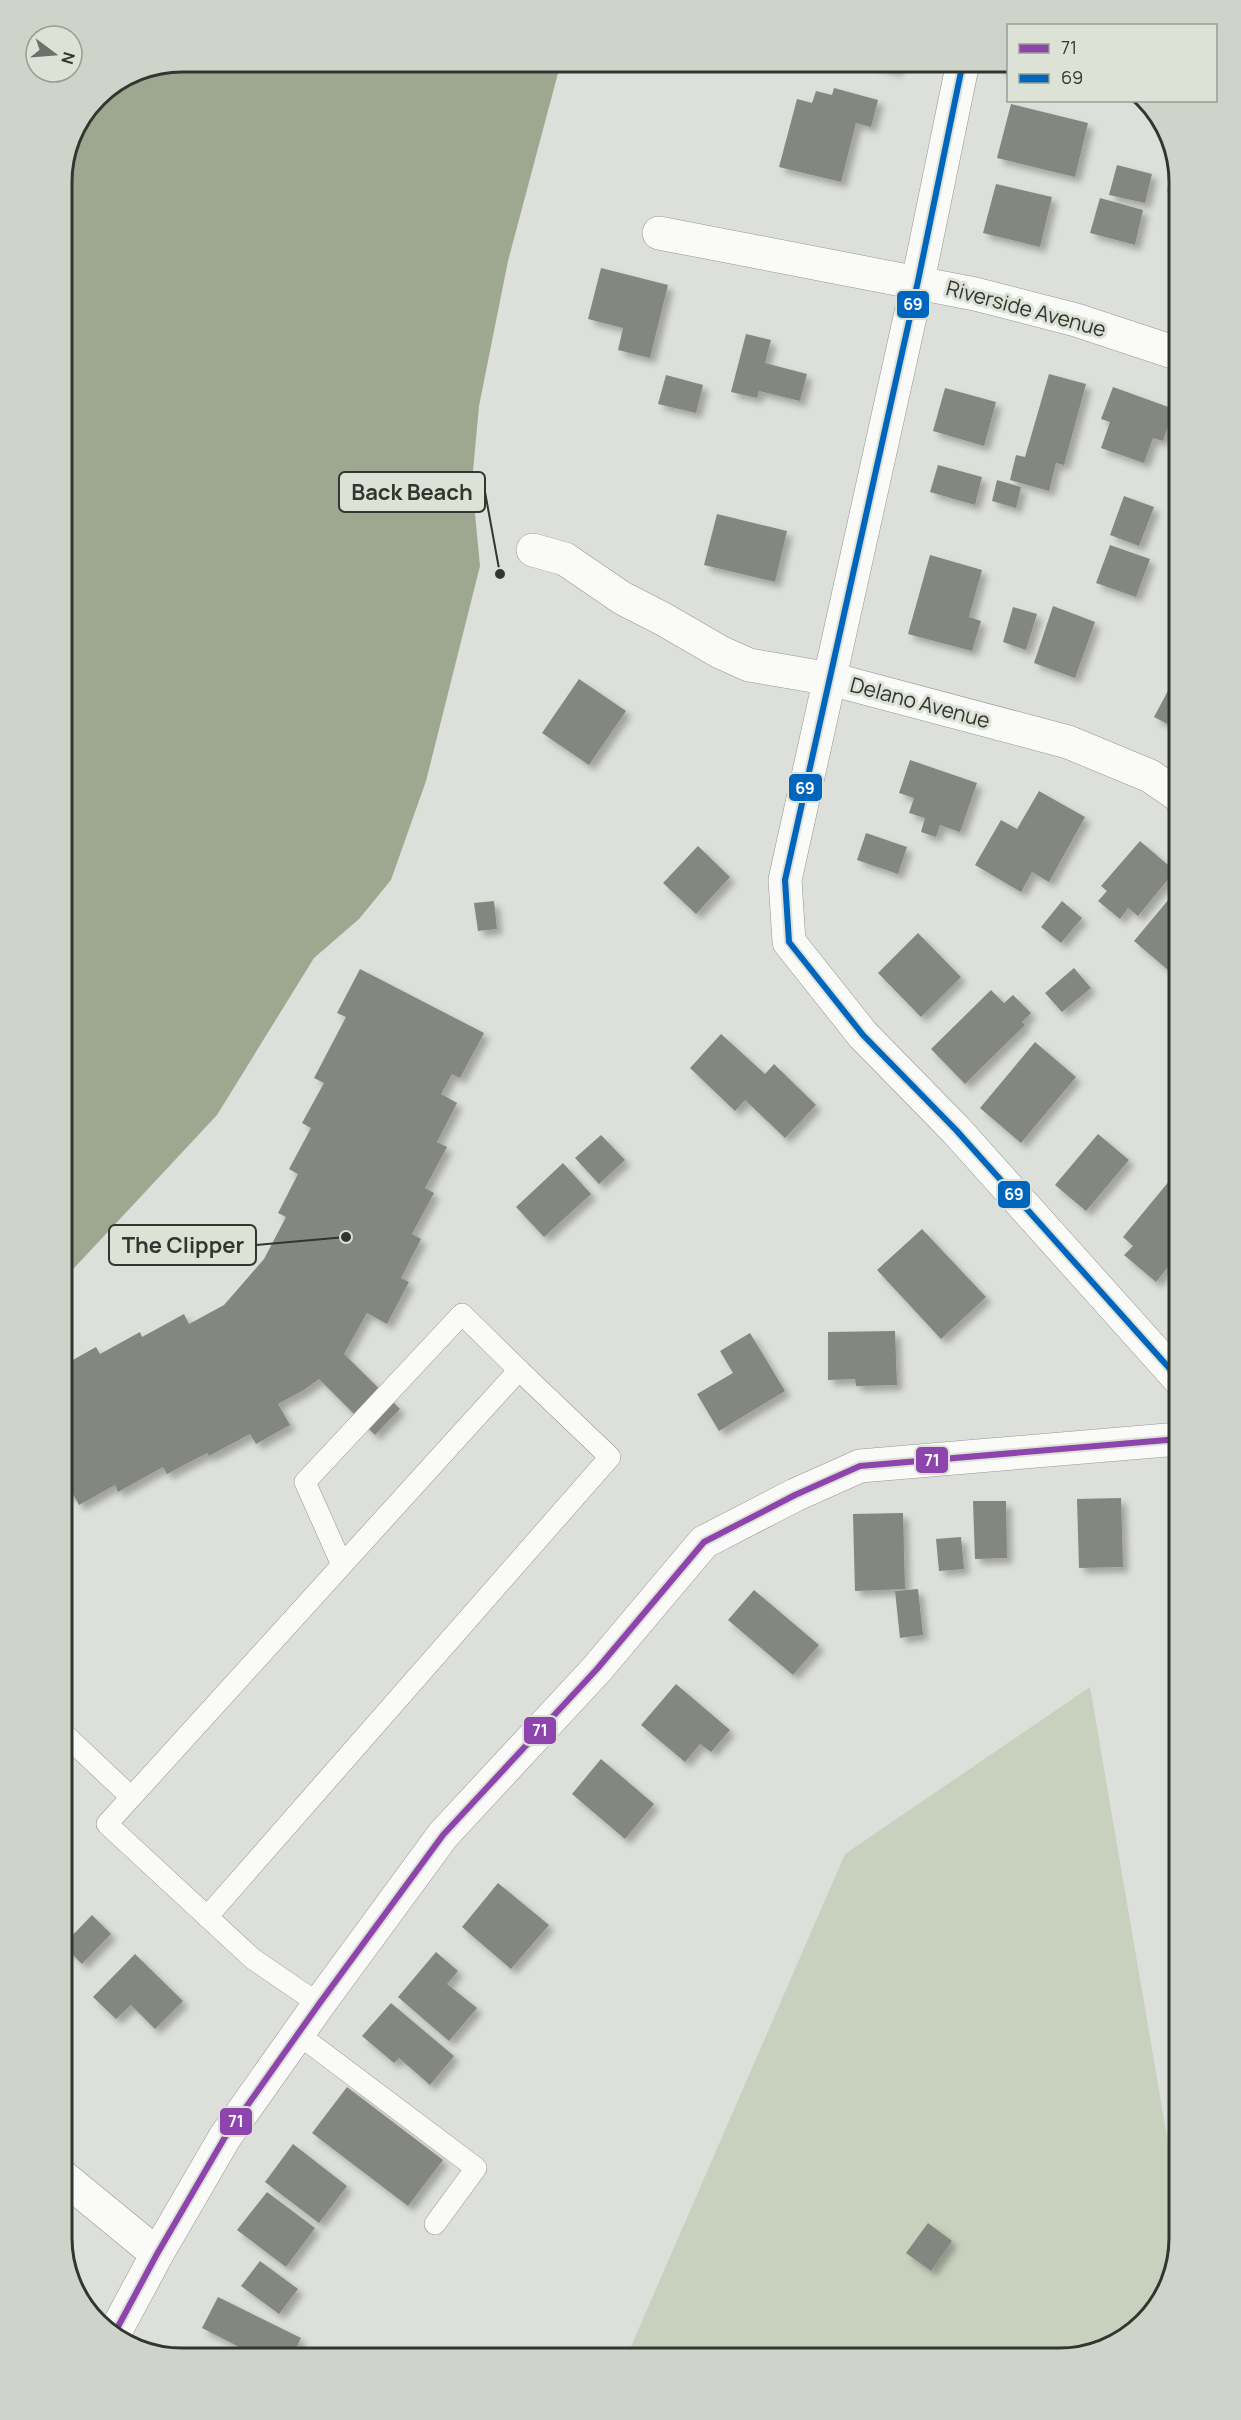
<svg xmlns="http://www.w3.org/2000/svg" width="1241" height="2420" viewBox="0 0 1241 2420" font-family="Manrope,sans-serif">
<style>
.green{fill:#c8d0be}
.water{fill:#9ea890}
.building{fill:#84877f;filter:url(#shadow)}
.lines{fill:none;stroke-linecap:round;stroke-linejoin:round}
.lane-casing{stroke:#949691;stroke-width:22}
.street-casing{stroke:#949691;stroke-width:34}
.secondary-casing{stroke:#949691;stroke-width:34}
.lane{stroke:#fafaf9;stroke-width:21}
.street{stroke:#fafaf9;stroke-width:33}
.secondary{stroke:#fafaf9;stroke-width:33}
.bus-1-casing{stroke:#dde2d7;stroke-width:10}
.bus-2-casing{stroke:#dde2d7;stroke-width:10}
.bus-1{stroke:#8e44ad;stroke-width:6}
.bus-2{stroke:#0065bd;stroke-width:6}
.labels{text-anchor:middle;stroke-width:6;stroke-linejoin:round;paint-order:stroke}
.street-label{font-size:21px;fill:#333530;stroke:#dde2d7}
.rim{fill:none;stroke:#333530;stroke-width:3}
.leader{fill:none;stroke:#333530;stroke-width:2}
.callout-dot{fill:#333530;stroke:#dde2d7;stroke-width:2}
.callout{fill:#dde2d7;stroke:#333530;stroke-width:2}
.callout-label{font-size:22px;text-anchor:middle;font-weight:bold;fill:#333530}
.line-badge{stroke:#dde2d7;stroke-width:2}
.badge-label{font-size:16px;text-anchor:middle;font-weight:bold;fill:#fff}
</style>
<defs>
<filter id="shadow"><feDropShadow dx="5.5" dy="5.5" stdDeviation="3" flood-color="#0004"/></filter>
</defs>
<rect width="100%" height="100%" fill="#dddfda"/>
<polygon class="green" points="1090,1687 1179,2207 1179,2239 1159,2305 1105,2349 1059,2358 626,2358 845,1854"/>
<polygon class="water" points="182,62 561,62 508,261 479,406 472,482 480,566 426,781 391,880 359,919 314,958 217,1115 62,1281 62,174 71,135 97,96 136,71"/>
<g class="building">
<polygon points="864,62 899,62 897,71"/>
<polygon points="1002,62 1008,62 1008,71 1000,69"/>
<polygon points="834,88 878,100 871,127 856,123 841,182 779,167 797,99 812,103 816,91 832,95"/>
<polygon points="1011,104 1088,123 1075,177 997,158"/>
<polygon points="1176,164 1180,182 1179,195 1167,191"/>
<polygon points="1117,165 1152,174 1145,203 1109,195"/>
<polygon points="996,184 1052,197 1040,247 983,233"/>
<polygon points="1100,198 1143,210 1135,245 1090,233"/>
<polygon points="601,268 668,285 650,358 618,350 623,328 588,319"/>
<polygon points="746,334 771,340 765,363 807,374 800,401 759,391 757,398 731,392"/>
<polygon points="1049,374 1086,384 1064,465 1056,463 1049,491 1010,480 1016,455 1025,457"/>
<polygon points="666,375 703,385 696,413 658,404"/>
<polygon points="1113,387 1174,409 1163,441 1153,438 1144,463 1101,448 1110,422 1101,419"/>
<polygon points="945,388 996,402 984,446 933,431"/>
<polygon points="938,465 982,477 975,505 930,492"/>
<polygon points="997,480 1021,487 1016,508 992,501"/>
<polygon points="1124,496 1154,507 1139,546 1110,535"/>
<polygon points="1179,496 1179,513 1174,511"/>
<polygon points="717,514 787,531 775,582 704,565"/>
<polygon points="1110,545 1150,559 1136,597 1096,583"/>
<polygon points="930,555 982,570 969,617 981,621 972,651 908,634"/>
<polygon points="1053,606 1095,622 1075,678 1034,663"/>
<polygon points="1013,607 1037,614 1026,650 1003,642"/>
<polygon points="1178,672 1179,673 1179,730 1154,717"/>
<polygon points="579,679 626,711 589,765 542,733"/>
<polygon points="910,760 977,783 960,832 940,825 936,837 921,832 925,818 909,813 914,798 899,793"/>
<polygon points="1039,791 1085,817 1049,882 1032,872 1021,892 975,865 1001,820 1017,829"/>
<polygon points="866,833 907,847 898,874 857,860"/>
<polygon points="1140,841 1175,871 1138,916 1128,908 1120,919 1098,901 1107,891 1101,886"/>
<polygon points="698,846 730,877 696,914 663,883"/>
<polygon points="1179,887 1179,971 1175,976 1134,941"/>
<polygon points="494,901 497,929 478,931 474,903"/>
<polygon points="1062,901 1082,918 1061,943 1041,927"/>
<polygon points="918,933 961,977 921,1017 878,973"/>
<polygon points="1074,968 1091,988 1062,1012 1045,993"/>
<polygon points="360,969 484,1033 460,1078 452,1074 441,1094 457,1103 437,1142 447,1147 425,1188 434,1193 412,1234 421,1239 401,1278 409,1282 387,1324 367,1313 344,1354 400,1409 375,1435 319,1379 304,1390 278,1404 290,1425 256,1444 250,1434 209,1456 207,1453 167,1474 163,1467 118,1492 115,1485 79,1505 72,1492 62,1498 62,1366 96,1347 100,1354 140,1332 142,1337 184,1314 189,1324 224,1305 264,1259 286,1217 278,1213 298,1174 289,1169 311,1128 302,1123 324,1083 314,1078 346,1017 337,1013"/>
<polygon points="991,990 1004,1003 1013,995 1031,1013 1022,1022 1025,1025 965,1084 931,1049"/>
<polygon points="721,1034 765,1074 774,1064 816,1105 785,1138 745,1100 735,1111 690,1068"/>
<polygon points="1035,1042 1076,1077 1021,1143 980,1108"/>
<polygon points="1098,1134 1129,1160 1086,1211 1055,1185"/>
<polygon points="601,1135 625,1160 599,1184 575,1158"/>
<polygon points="563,1163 591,1194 544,1237 516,1207"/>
<polygon points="1170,1180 1179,1188 1179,1253 1156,1282 1124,1255 1133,1246 1123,1237"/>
<polygon points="922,1229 986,1297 941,1339 877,1270"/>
<polygon points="895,1331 897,1385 856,1386 855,1379 828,1380 828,1332"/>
<polygon points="750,1333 785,1391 719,1431 697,1394 733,1373 720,1351"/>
<polygon points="1121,1498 1123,1567 1079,1568 1077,1499"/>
<polygon points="973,1501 1006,1501 1007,1558 975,1559"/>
<polygon points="903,1513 905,1589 855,1591 853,1514"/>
<polygon points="961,1537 964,1569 939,1571 936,1539"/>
<polygon points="918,1589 923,1635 900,1638 895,1591"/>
<polygon points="754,1590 819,1645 793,1675 728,1620"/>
<polygon points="676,1684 730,1730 711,1752 700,1744 685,1762 641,1725"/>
<polygon points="601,1759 654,1804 625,1839 572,1794"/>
<polygon points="498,1883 549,1925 511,1969 462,1927"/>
<polygon points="92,1915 111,1934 82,1964 63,1945"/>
<polygon points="436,1952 458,1971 447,1984 477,2008 449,2041 398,1997"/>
<polygon points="135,1954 183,2001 155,2029 131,2005 116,2019 93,1997"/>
<polygon points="391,2003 454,2056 430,2085 399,2058 394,2063 362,2036"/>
<polygon points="347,2087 443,2160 408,2206 312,2133"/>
<polygon points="293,2144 347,2186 319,2223 265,2182"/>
<polygon points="267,2192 315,2228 286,2267 237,2230"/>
<polygon points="928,2223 952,2241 931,2271 906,2253"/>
<polygon points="260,2261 298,2289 279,2314 241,2286"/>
<polygon points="218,2297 301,2338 291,2358 261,2358 202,2328"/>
</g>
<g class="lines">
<defs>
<g id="lane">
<polyline points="342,1565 305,1482 462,1314 519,1370"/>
<polyline points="62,1732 131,1797"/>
<polyline points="207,1917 610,1457 519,1370 107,1824 253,1959 319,2004"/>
<polyline points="298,2034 476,2168 435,2224"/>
</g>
<g id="street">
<polyline points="963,62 918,281 785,880 789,942 863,1035 956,1130 1179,1379"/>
<polyline points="659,233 975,294 1076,320 1179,354"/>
<polyline points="533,550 565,559 622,598 663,619 720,652 749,665 831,679 1068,742 1150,776 1179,796"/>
<polyline points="62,2176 157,2254"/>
</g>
<polyline id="secondary" points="113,2336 157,2254 225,2137 319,2004 443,1835 597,1669 704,1542 795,1495 860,1466 1179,1439"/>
</defs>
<use href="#lane" class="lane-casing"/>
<use href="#street" class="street-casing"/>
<use href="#secondary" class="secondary-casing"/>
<use href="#lane" class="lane"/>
<use href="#street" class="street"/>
<use href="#secondary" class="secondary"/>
<defs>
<polyline id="bus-1" points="113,2336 157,2254 225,2137 319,2004 443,1835 597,1669 704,1542 795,1495 860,1466 1179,1439"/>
<polyline id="bus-2" points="963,62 918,281 785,880 789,942 863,1035 956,1130 1179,1379"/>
</defs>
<use href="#bus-1" class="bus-1-casing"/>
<use href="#bus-2" class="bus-2-casing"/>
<use href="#bus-1" class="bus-1"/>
<use href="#bus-2" class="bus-2"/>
</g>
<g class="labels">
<g class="street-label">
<text transform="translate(1026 309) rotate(15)" y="7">Riverside Avenue</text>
<text transform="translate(920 703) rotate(15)" y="7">Delano Avenue</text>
</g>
</g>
<path d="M0 0H1241V2420H0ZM182 72H1059A110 110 0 0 1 1169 182V2238A110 110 0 0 1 1059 2348H182A110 110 0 0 1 72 2238V182A110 110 0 0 1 182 72Z" fill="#cfd4ca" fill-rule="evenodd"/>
<path class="rim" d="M182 72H1059A110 110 0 0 1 1169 182V2238A110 110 0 0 1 1059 2348H182A110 110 0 0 1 72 2238V182A110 110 0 0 1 182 72Z"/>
<path class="leader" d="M500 574L485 492M346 1237L256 1245"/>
<g class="callout-dot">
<circle cx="500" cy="574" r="6"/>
<circle cx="346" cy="1237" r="6"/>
</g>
<g class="callout">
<rect x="339" y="472" width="146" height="40" rx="6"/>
<rect x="109" y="1225" width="147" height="40" rx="6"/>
</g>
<g class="callout-label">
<text x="412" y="500">Back Beach</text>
<text x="183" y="1253">The Clipper</text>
</g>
<g class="line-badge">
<rect x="896" y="290" width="34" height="29" rx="6" fill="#0065bd"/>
<rect x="788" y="773" width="35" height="29" rx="6" fill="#0065bd"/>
<rect x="997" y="1180" width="34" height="29" rx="6" fill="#0065bd"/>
<rect x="915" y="1446" width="34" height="28" rx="6" fill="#8e44ad"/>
<rect x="523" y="1716" width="34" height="29" rx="6" fill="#8e44ad"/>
<rect x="219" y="2107" width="34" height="29" rx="6" fill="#8e44ad"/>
</g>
<g class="badge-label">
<text x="913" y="310">69</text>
<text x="805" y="794">69</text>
<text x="1014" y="1200">69</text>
<text x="932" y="1466">71</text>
<text x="540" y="1736">71</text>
<text x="236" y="2127">71</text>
</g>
<rect x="1007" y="24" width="210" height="78" fill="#dde2d7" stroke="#999d94" stroke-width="1.5"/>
<rect x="1019" y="44" width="30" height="9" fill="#8e44ad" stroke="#999d94" stroke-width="1.5"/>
<text x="1061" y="54" font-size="18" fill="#333530">71</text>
<rect x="1019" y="74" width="30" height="9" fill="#0065bd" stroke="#999d94" stroke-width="1.5"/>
<text x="1061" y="84" font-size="18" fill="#333530">69</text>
<g transform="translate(54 54) rotate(106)"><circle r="28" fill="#dde2d7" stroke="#999d94" stroke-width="1.5"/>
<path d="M0-4.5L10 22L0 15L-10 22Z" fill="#6e706c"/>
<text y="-9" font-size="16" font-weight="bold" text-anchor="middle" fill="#333530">N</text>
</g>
</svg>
